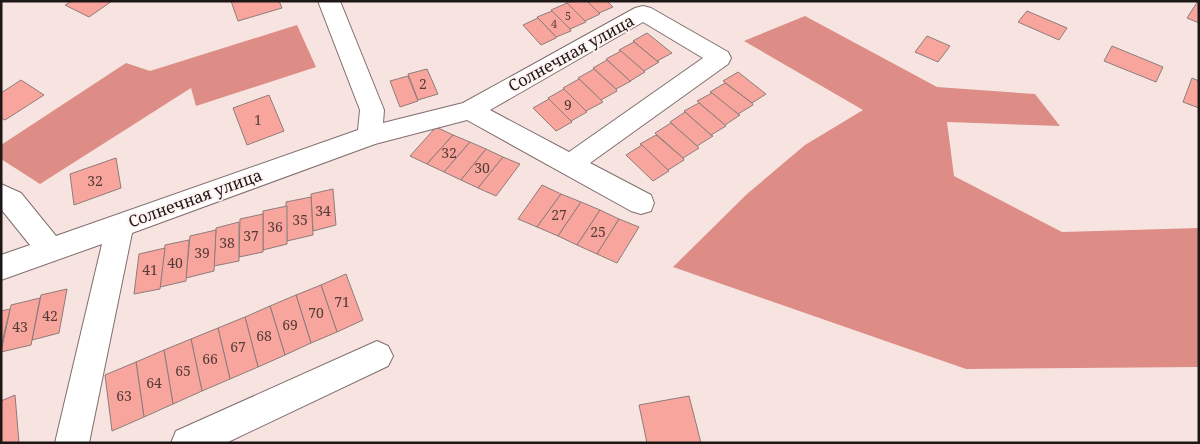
<svg xmlns="http://www.w3.org/2000/svg" width="1200" height="444" viewBox="0 0 1200 444" font-family="'Noto Serif',serif">
<style>
.forest{fill:#dd8d85}
.building{fill:#f8a69d;stroke:#8d7c7a}
.lines{fill:none;stroke-linecap:round;stroke-linejoin:round}
.minor-casing{stroke:#7f6e6c;stroke-width:2}
.minor{fill:#fff;fill-rule:evenodd}
.labels{text-anchor:middle;stroke-width:4;stroke-linejoin:round;paint-order:stroke}
.far-number-label{font-size:11px;fill:#543b38}
.number-label{font-size:14px;fill:#543b38}
.street-label{font-size:16px;fill:#1d1716;stroke:#fff3f1}
</style>
<rect width="100%" height="100%" fill="#f7e4e1"/>
<g class="forest">
<polygon points="805,16 937,87 1035,94 1060,126 947,122 954,176 1062,232 1199,228 1199,367 966,369 673,267 747,194 805,145 863,110 744,41"/>
<polygon points="297,25 316,67 196,106 191,88 40,184 1,159 1,145 126,63 150,71"/>
</g>
<g class="building">
<polygon points="72,1 112,1 89,17 65,5"/>
<polygon points="231,1 279,1 282,8 238,21"/>
<polygon points="587,1 600,14 585,21 566,2"/>
<polygon points="587,1 607,1 613,7 599,13"/>
<polygon points="1198,1 1199,1 1199,23 1187,18"/>
<polygon points="567,3 586,22 570,29 551,10"/>
<polygon points="552,11 570,29 571,31 556,37 537,17"/>
<polygon points="1027,11 1067,28 1059,40 1018,22"/>
<polygon points="538,18 556,37 556,38 541,45 523,25"/>
<polygon points="647,33 672,53 657,61 633,41"/>
<polygon points="927,36 950,46 938,62 915,52"/>
<polygon points="634,42 657,61 659,62 644,71 619,50"/>
<polygon points="1112,46 1163,67 1156,82 1104,61"/>
<polygon points="621,51 644,71 645,72 630,81 606,59"/>
<polygon points="607,60 630,81 631,81 616,89 593,68"/>
<polygon points="427,69 438,94 418,100 408,74"/>
<polygon points="594,69 616,89 617,91 601,100 578,78"/>
<polygon points="738,72 766,94 752,103 723,81"/>
<polygon points="408,76 418,101 400,107 390,81"/>
<polygon points="1192,78 1199,81 1199,108 1183,102"/>
<polygon points="579,79 601,100 603,102 586,111 563,88"/>
<polygon points="21,80 44,95 5,120 1,118 1,93"/>
<polygon points="725,83 752,103 753,105 738,114 710,92"/>
<polygon points="564,89 587,112 571,121 548,98"/>
<polygon points="712,93 738,114 740,115 725,125 697,101"/>
<polygon points="269,95 284,131 247,145 233,108"/>
<polygon points="549,99 572,122 556,131 533,108"/>
<polygon points="699,103 725,125 726,126 711,135 684,111"/>
<polygon points="685,112 711,135 713,136 697,146 670,122"/>
<polygon points="671,123 697,146 699,148 683,158 655,133"/>
<polygon points="436,127 453,135 427,164 410,156"/>
<polygon points="453,135 470,142 444,172 427,164"/>
<polygon points="656,135 683,158 684,160 668,170 640,144"/>
<polygon points="470,142 486,149 461,180 444,172"/>
<polygon points="642,145 668,170 669,171 653,181 626,155"/>
<polygon points="486,149 503,157 478,188 461,180"/>
<polygon points="503,157 520,164 496,196 478,188"/>
<polygon points="116,158 121,188 74,205 70,174"/>
<polygon points="542,185 561,194 537,227 518,219"/>
<polygon points="333,189 336,225 313,231 311,194"/>
<polygon points="561,194 581,202 558,236 537,227"/>
<polygon points="311,197 313,235 287,241 286,202"/>
<polygon points="581,202 600,210 577,245 558,236"/>
<polygon points="287,206 287,244 263,250 263,211"/>
<polygon points="600,210 619,219 597,254 577,245"/>
<polygon points="263,214 263,252 239,257 240,219"/>
<polygon points="619,219 639,227 617,263 597,254"/>
<polygon points="239,222 239,261 214,266 216,228"/>
<polygon points="216,230 214,271 186,278 190,236"/>
<polygon points="189,240 186,281 160,287 165,245"/>
<polygon points="165,248 160,289 134,294 139,254"/>
<polygon points="346,274 363,320 337,332 321,285"/>
<polygon points="321,285 337,332 311,343 296,295"/>
<polygon points="67,289 59,333 32,340 41,295"/>
<polygon points="296,295 311,343 285,355 270,306"/>
<polygon points="40,298 31,345 1,352 11,305"/>
<polygon points="270,306 285,355 258,367 245,317"/>
<polygon points="10,309 1,347 1,311"/>
<polygon points="245,317 258,367 230,379 218,328"/>
<polygon points="218,328 230,379 202,391 191,339"/>
<polygon points="191,339 202,391 173,404 164,350"/>
<polygon points="164,350 173,404 144,417 136,362"/>
<polygon points="136,362 144,417 112,431 105,375"/>
<polygon points="15,395 19,443 1,443 1,401"/>
<polygon points="689,396 701,443 647,443 639,405"/>
</g>
<g class="lines">
<defs>
<g id="minor">
<path d="M318 1H340L384 110 383 123 463 103 635 8 643 6 651 8 728 52 731 58 728 64 590 163 651 195 654 203 651 211 641 214 631 211 467 120 375 144 132 233 89 443H55L102 244 1 280V255L30 245 1 209V184L21 193 56 236 358 130 360 110ZM643 22 703 58 569 152 490 110Z"/>
<polygon points="377,341 388,346 393,356 388,366 226,443 171,443 176,431"/>
</g>
</defs>
<use href="#minor" class="minor-casing"/>
<use href="#minor" class="minor"/>
</g>
<g class="labels">
<g class="far-number-label">
<text x="568" y="20">5</text>
<text x="554" y="28">4</text>
</g>
<g class="number-label">
<text x="423" y="89">2</text>
<text x="568" y="110">9</text>
<text x="258" y="125">1</text>
<text x="449" y="158">32</text>
<text x="482" y="173">30</text>
<text x="95" y="186">32</text>
<text x="323" y="216">34</text>
<text x="559" y="220">27</text>
<text x="300" y="225">35</text>
<text x="275" y="232">36</text>
<text x="598" y="237">25</text>
<text x="251" y="241">37</text>
<text x="227" y="248">38</text>
<text x="202" y="258">39</text>
<text x="175" y="268">40</text>
<text x="150" y="275">41</text>
<text x="342" y="307">71</text>
<text x="316" y="318">70</text>
<text x="50" y="321">42</text>
<text x="290" y="330">69</text>
<text x="20" y="332">43</text>
<text x="264" y="341">68</text>
<text x="238" y="352">67</text>
<text x="210" y="364">66</text>
<text x="183" y="376">65</text>
<text x="154" y="388">64</text>
<text x="124" y="401">63</text>
</g>
<g class="street-label">
<text transform="translate(571 53) rotate(-29)" y="6">Солнечная улица</text>
<text transform="translate(195 198) rotate(-20)" y="6">Солнечная улица</text>
</g>
</g>
<rect width="1200" height="444" fill="none" stroke="#1d1716" stroke-width="5"/>
</svg>
